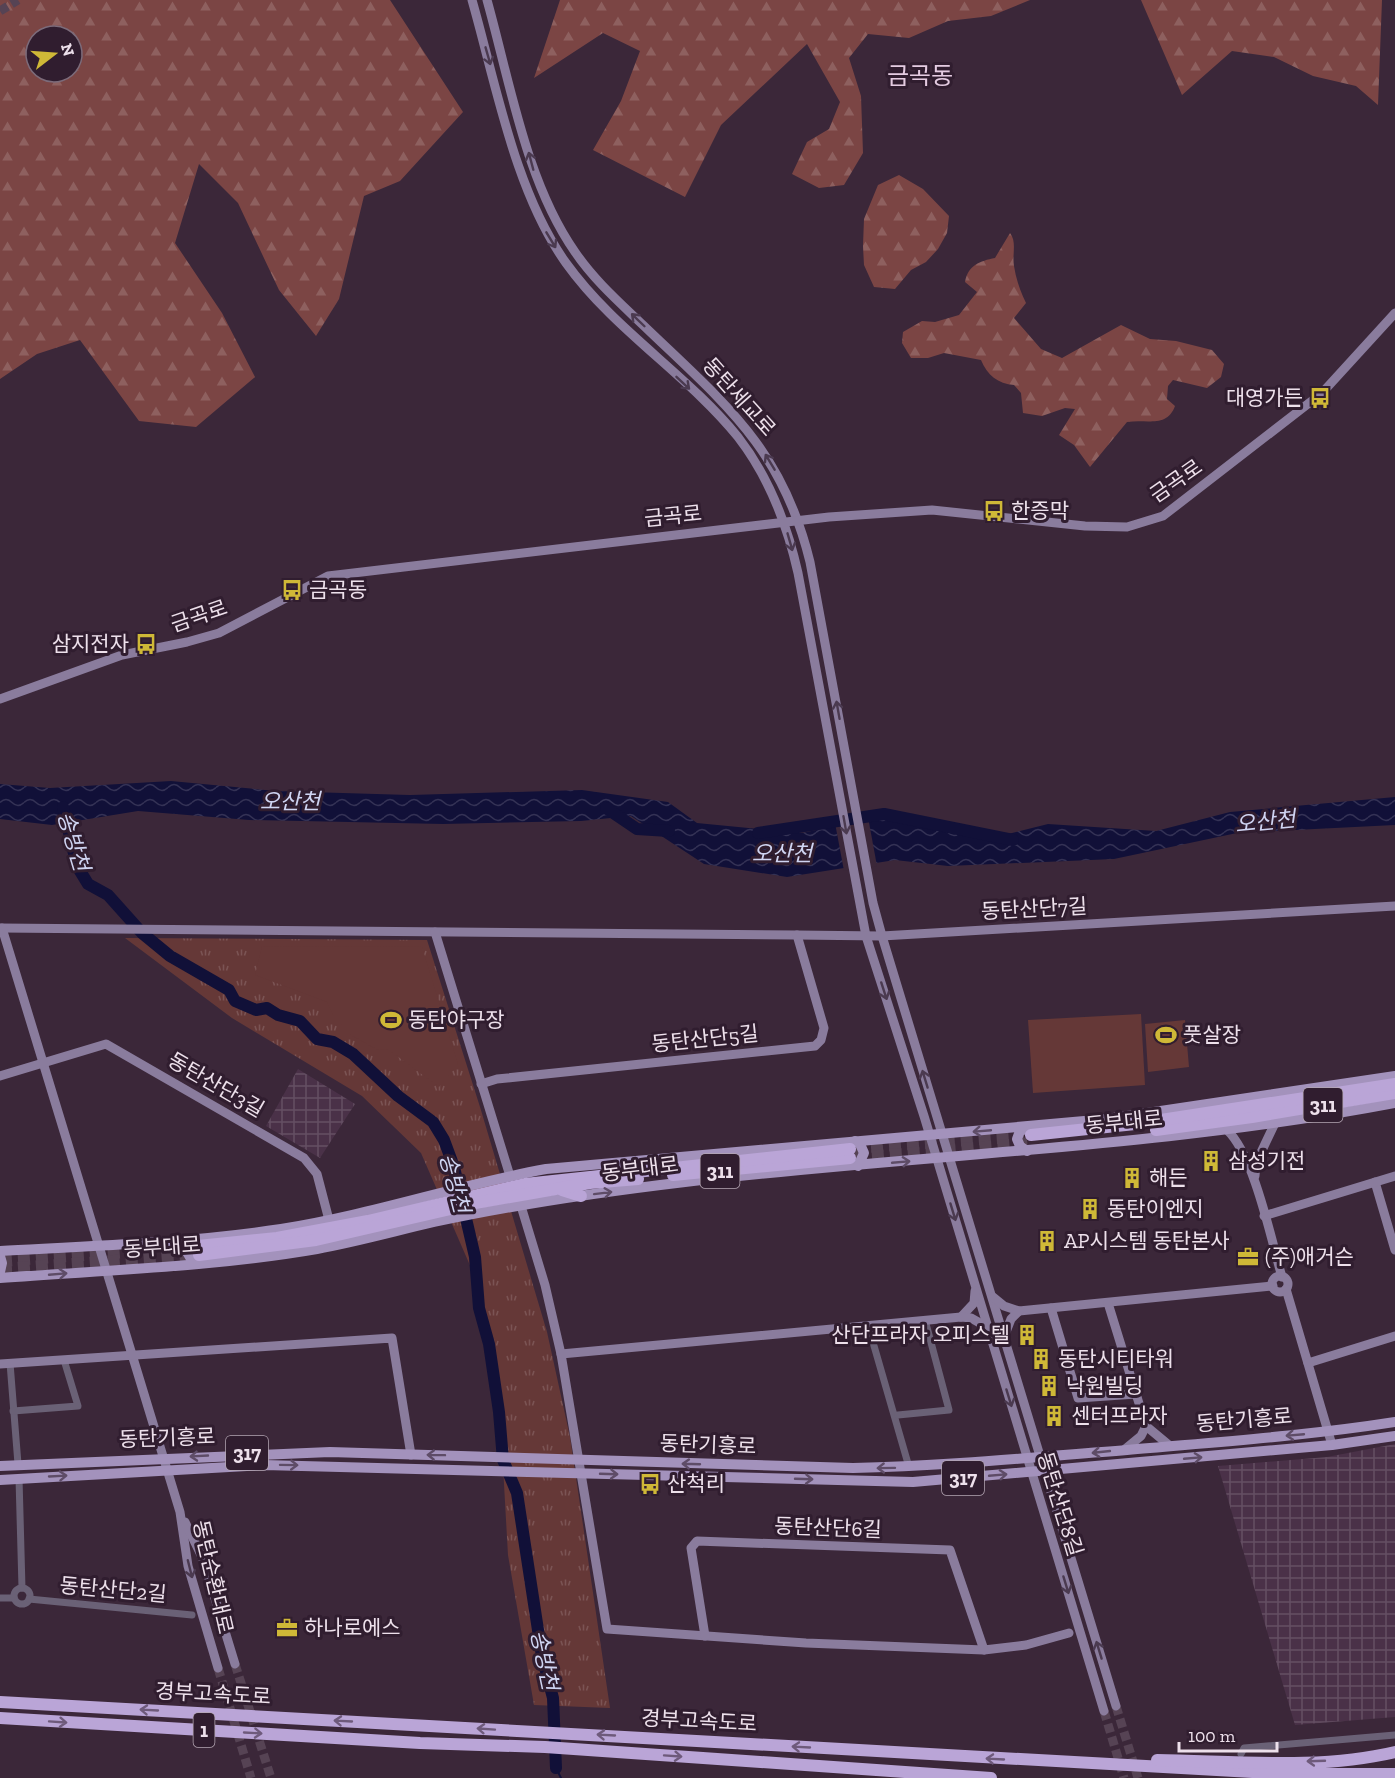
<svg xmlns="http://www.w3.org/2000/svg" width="1395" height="1778" viewBox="0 0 1395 1778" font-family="'Zilla Slab','Noto Sans KR',serif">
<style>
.industrial{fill:url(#industrial-grid)}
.grass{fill:url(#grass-tufts)}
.forest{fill:url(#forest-firs);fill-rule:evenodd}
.pitch{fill:#653837}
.water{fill:url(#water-waves)}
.pier{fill:#3b2739}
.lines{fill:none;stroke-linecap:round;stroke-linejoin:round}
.stream{stroke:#111038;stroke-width:2}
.river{stroke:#111038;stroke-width:12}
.secondary-tunnel{stroke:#564354;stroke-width:9;stroke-dasharray:9 4.5;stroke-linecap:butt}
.highway-tunnel{stroke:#564354;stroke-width:12;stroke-dasharray:12 6;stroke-linecap:butt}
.street{stroke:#6a6176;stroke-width:7}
.secondary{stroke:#8a7c9d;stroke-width:9}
.primary{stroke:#a392bc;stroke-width:10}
.highway{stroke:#baa5d7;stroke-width:12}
.oneway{stroke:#4b3a50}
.oneway2{stroke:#5e4c67}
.oneway3{stroke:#6e5a7b}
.labels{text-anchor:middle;stroke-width:6;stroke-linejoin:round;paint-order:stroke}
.shield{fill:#301d2f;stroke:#b4a6b3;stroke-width:1.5}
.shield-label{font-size:20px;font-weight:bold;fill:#ede0eb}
.street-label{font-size:21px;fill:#ede0eb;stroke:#301d2f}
.poi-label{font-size:21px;fill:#ede0eb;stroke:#301d2f;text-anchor:start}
.water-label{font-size:22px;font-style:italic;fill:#cfd4f2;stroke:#301d2f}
.quarter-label{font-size:24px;fill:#e4cbe1;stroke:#301d2f}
</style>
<defs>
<pattern id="industrial-grid" width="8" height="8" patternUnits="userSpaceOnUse" patternTransform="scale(1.5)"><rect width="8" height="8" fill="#4a3148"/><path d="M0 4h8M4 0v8" fill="none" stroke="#644f63"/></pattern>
<pattern id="grass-tufts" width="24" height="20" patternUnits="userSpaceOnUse" patternTransform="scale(1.5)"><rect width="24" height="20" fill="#653837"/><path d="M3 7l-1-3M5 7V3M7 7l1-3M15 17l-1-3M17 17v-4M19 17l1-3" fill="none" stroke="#7b5454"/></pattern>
<pattern id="forest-firs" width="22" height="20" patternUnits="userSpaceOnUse" patternTransform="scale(1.5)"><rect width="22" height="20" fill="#7b4544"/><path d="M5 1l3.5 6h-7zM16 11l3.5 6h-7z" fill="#8e605f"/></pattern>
<pattern id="water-waves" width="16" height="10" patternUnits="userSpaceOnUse" patternTransform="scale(1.5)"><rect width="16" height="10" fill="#111038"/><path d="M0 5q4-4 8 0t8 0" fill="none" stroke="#343255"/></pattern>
</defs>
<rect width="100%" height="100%" fill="#3b2739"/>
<g class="industrial">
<polygon points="298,1069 355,1104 320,1158 266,1126"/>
<polygon points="1395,1444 1395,1717 1295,1725 1218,1466 1327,1457"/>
</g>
<polygon class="grass" points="125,938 427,940 480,1107 547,1332 570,1437 610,1708 534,1705 508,1555 502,1448 479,1286 421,1153 362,1096 232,1018"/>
<g class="forest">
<path d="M0 0H390L463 112 400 181 364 196 339 299 316 336 279 290 238 203 199 164 175 243 222 313 255 377 196 427 139 421 80 340 37 354 0 379ZM36 36H72V72H36Z"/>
<polygon points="560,0 1030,0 991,16 948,21 909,38 868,34 849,58 861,96 863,153 844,185 819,188 792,174 807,142 829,129 840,102 807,44 721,125 685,197 593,150 621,101 640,51 603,33 534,78"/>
<polygon points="1141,0 1382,0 1378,105 1356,86 1313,76 1274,57 1232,51 1182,95"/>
<polygon points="899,175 923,189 949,216 947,233 938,249 926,262 911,270 895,289 874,287 864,265 863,246 864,219 878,185"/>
<path d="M1010 233C1017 242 1012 254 1014 266 1016 279 1020 291 1026 303L1014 318 1041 349 1062 358 1121 325 1150 339 1176 341 1212 350 1224 364 1221 377 1207 388 1173 380 1168 386 1167 399 1175 406C1167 428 1147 419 1127 422L1090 467 1074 445 1059 435 1075 409 1065 408 1042 416 1023 413 1021 393 1014 385C998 384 987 375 981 360L944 353 928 358H911L902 343 903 332 922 321 935 322 959 315 977 292 965 282C968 265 980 261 995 258Z"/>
</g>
<g class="pitch">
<polygon points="262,946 422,947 458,1064 439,1087 389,1050 376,1049 351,1035 333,1015 327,1002 255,975"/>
<polygon points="1141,1014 1145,1085 1033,1093 1028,1020"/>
<polygon points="1185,1020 1189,1067 1148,1072 1145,1024"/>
</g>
<polygon class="water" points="171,781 276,791 410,795 582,790 668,802 697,823 802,833 880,817 996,837 1048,824 1156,831 1230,812 1395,797 1395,825 1237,833 1114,859 948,866 895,860 787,877 704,864 631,816 581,821 443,824 249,820 138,811 52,825 0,819 0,784 50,788"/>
<polygon class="pier" points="868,817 877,866 844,871 835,823"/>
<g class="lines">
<polyline class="stream" points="556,1768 561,1778"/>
<g class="river">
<polyline points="63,807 77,866 88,884 108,895 142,933 170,956 229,990 235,1001 256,1010 267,1008 278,1015 300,1021 317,1039 333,1042 353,1054 398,1096 433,1122 444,1140 454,1167 475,1257 479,1308 489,1344 499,1412 503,1460 517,1493 542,1656 553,1698 556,1768"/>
<polyline points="606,808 637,829 669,831"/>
<polyline points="758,833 884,814 1013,840"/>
</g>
<g class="secondary-tunnel">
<polyline points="0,11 18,0"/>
<polyline points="235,1664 271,1778"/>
<polyline points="218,1668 251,1778"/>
<polyline points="1116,1706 1138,1778"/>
<polyline points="1104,1711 1124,1778"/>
</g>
<g class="highway-tunnel">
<polyline points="853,1148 1024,1136"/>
<polyline points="854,1158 1032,1143"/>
<polyline points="0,1261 197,1247"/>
<polyline points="0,1269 199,1255"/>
</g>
<g class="street">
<polyline points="868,1325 909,1467"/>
<polyline points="10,1363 18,1464"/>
<polyline points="13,1411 78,1406 64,1360"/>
<polyline points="898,1415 949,1410 925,1320"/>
<polyline points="19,1478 22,1588"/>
<circle cx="22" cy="1596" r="8"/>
<polyline points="0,1598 14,1598"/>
<polyline points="29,1599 192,1615"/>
<polyline points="1241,1754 1244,1748 1395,1735"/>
</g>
<g class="secondary">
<path d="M472 0C496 84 515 192 566 263 614 330 687 374 738 437 769 477 787 524 798 573L866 936 924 1116 1104 1711"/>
<path d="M487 0C510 82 526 182 575 252 594 280 619 302 643 325 724 403 782 447 810 562L873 903 882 936 1116 1706"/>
<polyline points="0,699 122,655 187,642 219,633 328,576 829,517 932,510 1085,526 1127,527 1163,516 1322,393 1395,313"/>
<polyline points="0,928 797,935 824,1028 821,1040 815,1046 497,1079 481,1084"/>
<polyline points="2,928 180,1512 188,1566 218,1668"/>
<polyline points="435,932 510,1176"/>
<polyline points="797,935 882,936 1395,906"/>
<polyline points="0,1076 106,1044 304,1158 317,1174 329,1220"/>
<path d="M1227 1130C1254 1155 1271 1239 1282 1277"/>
<polyline points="1255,1176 1256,1163 1275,1123"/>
<polyline points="1375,1182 1395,1250"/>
<polyline points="521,1206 545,1285 561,1354 607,1629 806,1643 984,1650 1026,1645 1069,1633"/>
<polyline points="1264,1216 1395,1176"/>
<circle cx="1280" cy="1284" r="8"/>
<polyline points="1286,1289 1332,1445"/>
<polyline points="993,1297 1004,1306 1019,1311 1273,1286"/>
<polyline points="1108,1303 1146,1426 1170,1446"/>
<polyline points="1051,1308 1078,1398 1136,1394"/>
<polyline points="961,1317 974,1303 975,1291"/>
<polyline points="1004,1337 1011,1319 1019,1311"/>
<polyline points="561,1354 961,1317 971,1318 987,1327"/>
<polyline points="1308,1363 1395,1336"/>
<polyline points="0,1364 392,1338 411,1455"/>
<polyline points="1124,1450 1141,1436 1146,1426"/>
<polyline points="185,1522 203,1559 235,1664"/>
<polyline points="705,1636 691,1548 697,1541 950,1550 984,1650"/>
</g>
<g class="primary">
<polyline points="855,1141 860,1144 864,1153 858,1166"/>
<polyline points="1027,1151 1020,1146 1017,1139 1020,1131 1028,1128"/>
<polyline points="191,1239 187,1252 194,1264"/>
<path d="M0 1251C94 1246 188 1243 281 1229 371 1215 457 1185 546 1169L1107 1119 1395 1076"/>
<polyline points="0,1256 2,1263 0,1272"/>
<path d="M0 1278C106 1270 212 1267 317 1249 356 1242 395 1231 434 1222 517 1204 601 1192 685 1182 922 1154 1160 1148 1395 1103"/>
<path d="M0 1466 330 1452 853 1468C945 1466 1036 1457 1127 1450 1216 1442 1306 1436 1395 1422"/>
<polyline points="0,1480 264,1465 913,1482 1332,1445 1395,1436"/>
</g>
<g class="highway">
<polyline points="1156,1130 1252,1117 1395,1093"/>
<polyline points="1031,1135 1135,1124 1395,1084"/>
<polyline points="673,1175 850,1158"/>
<polyline points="562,1190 581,1196"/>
<polyline points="198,1246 277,1238 368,1221 525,1184 850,1149"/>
<polyline points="199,1255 316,1240 481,1202 590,1183 638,1179"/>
<polyline points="0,1702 1288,1774 1395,1774"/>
<polyline points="0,1718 420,1743 545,1747 991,1778"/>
<path d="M1157 1760C1235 1761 1319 1770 1395 1752"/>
</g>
</g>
<defs><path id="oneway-shaft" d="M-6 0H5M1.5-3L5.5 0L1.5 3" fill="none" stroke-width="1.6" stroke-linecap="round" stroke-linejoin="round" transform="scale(1.5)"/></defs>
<g class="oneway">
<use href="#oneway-shaft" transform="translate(488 56) rotate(74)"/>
<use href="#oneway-shaft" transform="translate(531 161) rotate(-105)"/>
<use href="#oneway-shaft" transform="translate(551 240) rotate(59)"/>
<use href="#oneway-shaft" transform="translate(638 320) rotate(-136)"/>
<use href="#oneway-shaft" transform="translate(683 383) rotate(43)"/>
<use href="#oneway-shaft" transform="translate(770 462) rotate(-121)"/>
<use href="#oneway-shaft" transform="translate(790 542) rotate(74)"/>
<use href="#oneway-shaft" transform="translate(838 710) rotate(-100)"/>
<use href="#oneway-shaft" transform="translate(845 825) rotate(80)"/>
<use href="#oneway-shaft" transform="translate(884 991) rotate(72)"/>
<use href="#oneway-shaft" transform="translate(925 1079) rotate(-107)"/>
<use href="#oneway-shaft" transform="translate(953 1212) rotate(73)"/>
<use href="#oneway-shaft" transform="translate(1009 1398) rotate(73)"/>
<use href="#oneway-shaft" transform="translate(190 1569) rotate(76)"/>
<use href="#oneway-shaft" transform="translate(1066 1585) rotate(73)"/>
<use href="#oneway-shaft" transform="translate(1099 1650) rotate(-107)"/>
</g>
<g class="oneway2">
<use href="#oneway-shaft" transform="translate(982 1131) rotate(175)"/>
<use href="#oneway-shaft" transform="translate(901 1162) rotate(-5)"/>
<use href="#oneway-shaft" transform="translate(603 1193) rotate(-7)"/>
<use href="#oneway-shaft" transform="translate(58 1274) rotate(-5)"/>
<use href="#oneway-shaft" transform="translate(1295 1435) rotate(175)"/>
<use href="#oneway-shaft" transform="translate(1101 1452) rotate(174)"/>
<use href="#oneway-shaft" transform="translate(436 1455) rotate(-179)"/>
<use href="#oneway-shaft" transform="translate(199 1456) rotate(177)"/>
<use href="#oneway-shaft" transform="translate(1193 1458) rotate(-5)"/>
<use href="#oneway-shaft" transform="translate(691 1464) rotate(-178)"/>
<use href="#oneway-shaft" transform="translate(289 1465) rotate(1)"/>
<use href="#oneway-shaft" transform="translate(886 1468) rotate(179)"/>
<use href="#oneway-shaft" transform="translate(609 1474) rotate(2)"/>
<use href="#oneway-shaft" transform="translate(998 1475) rotate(-5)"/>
<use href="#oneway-shaft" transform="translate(58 1476) rotate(-3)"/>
<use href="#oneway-shaft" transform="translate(804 1479) rotate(2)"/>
</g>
<g class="oneway3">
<use href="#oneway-shaft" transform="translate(149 1710) rotate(-177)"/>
<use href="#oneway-shaft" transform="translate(343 1721) rotate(-177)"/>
<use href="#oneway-shaft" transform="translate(58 1722) rotate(4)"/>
<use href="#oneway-shaft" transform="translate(486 1729) rotate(-176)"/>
<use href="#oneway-shaft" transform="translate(253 1733) rotate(3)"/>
<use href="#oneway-shaft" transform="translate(606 1735) rotate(-177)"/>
<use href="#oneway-shaft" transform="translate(801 1747) rotate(-177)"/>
<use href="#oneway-shaft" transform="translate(673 1756) rotate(4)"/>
<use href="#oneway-shaft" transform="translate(995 1759) rotate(-177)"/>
<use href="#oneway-shaft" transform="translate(1316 1761) rotate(178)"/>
</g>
<defs>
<symbol id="bus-bare" viewBox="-9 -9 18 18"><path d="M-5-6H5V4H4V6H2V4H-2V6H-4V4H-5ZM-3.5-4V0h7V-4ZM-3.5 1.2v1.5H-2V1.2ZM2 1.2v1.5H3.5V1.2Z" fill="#cfb837" stroke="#301d2f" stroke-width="2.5" paint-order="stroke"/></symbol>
<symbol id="stadium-bare" viewBox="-9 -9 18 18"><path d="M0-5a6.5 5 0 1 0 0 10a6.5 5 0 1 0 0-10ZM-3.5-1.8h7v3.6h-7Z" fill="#cfb837" stroke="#301d2f" stroke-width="2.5" paint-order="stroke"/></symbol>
<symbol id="building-bare" viewBox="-9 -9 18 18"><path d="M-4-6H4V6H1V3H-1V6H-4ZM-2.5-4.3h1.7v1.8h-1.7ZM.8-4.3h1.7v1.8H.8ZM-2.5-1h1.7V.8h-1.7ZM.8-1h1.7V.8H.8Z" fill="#cfb837" stroke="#301d2f" stroke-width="2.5" paint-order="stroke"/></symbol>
<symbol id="office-bare" viewBox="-9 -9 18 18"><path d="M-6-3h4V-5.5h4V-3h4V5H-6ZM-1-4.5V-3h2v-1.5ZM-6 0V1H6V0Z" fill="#cfb837" stroke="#301d2f" stroke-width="2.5" paint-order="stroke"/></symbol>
</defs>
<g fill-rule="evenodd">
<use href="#bus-bare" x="1305" y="383" width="30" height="30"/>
<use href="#bus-bare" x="979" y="496" width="30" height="30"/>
<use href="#bus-bare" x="277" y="575" width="30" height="30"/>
<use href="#bus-bare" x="131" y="629" width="30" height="30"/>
<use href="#stadium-bare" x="376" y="1005" width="30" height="30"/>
<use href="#stadium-bare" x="1151" y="1020" width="30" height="30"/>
<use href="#building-bare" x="1196" y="1146" width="30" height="30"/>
<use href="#building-bare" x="1117" y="1163" width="30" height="30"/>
<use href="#building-bare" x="1075" y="1194" width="30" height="30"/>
<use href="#building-bare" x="1032" y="1226" width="30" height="30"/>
<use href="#office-bare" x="1233" y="1242" width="30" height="30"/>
<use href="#building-bare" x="1012" y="1320" width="30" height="30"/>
<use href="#building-bare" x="1026" y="1344" width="30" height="30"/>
<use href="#building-bare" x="1034" y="1371" width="30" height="30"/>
<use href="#building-bare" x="1039" y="1401" width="30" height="30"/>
<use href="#bus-bare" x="635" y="1469" width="30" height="30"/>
<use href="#office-bare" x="272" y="1613" width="30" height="30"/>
</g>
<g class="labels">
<g class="shield">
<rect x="1303.5" y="1088" width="39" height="34" rx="4.5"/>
<rect x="700.5" y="1154" width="39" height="34" rx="4.5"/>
<rect x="226" y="1436" width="42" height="34" rx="4.5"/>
<rect x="942" y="1461" width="42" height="34" rx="4.5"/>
<rect x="193.5" y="1713" width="21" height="34" rx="4.5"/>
</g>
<g class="shield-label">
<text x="1323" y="1112">311</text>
<text x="720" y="1178">311</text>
<text x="247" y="1460">317</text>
<text x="963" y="1485">317</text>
<text x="204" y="1737">1</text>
</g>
<g class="street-label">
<text transform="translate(739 397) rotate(48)" y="7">동탄세교로</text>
<text transform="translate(1176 481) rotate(-35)" y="7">금곡로</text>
<text transform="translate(673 516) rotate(-6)" y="7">금곡로</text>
<text transform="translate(199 616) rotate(-19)" y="7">금곡로</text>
<text transform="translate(1034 909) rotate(-3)" y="7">동탄산단7길</text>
<text transform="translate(705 1039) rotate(-6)" y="7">동탄산단5길</text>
<text transform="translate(216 1085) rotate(30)" y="7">동탄산단3길</text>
<text transform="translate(1124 1122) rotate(-6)" y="7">동부대로</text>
<text transform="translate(640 1169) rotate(-7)" y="7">동부대로</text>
<text transform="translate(162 1247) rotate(-4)" y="7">동부대로</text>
<text transform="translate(1244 1420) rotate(-5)" y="7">동탄기흥로</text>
<text transform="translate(167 1438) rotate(-2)" y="7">동탄기흥로</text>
<text transform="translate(708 1445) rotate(2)" y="7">동탄기흥로</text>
<text transform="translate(1060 1504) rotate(73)" y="7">동탄산단8길</text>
<text transform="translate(828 1528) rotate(2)" y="7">동탄산단6길</text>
<text transform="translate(213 1577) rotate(77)" y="7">동탄순환대로</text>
<text transform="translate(113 1590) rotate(5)" y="7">동탄산단2길</text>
<text transform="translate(213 1694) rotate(3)" y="7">경부고속도로</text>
<text transform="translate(699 1721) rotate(3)" y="7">경부고속도로</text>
</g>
<g class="poi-label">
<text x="1303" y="405" text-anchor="end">대영가든</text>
<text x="1011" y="518">한증막</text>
<text x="309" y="597">금곡동</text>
<text x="129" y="651" text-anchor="end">삼지전자</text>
<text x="408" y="1027">동탄야구장</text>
<text x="1183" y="1042">풋살장</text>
<text x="1228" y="1168">삼성기전</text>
<text x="1149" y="1185">해든</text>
<text x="1107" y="1216">동탄이엔지</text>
<text x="1064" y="1248">AP시스템 동탄본사</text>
<text x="1265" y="1264">(주)애거슨</text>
<text x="1010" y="1342" text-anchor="end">산단프라자 오피스텔</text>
<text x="1058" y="1366">동탄시티타워</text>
<text x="1066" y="1393">낙원빌딩</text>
<text x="1071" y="1423">센터프라자</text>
<text x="667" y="1491">산척리</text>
<text x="304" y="1635">하나로에스</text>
</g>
<g class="water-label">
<text x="290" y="809">오산천</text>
<text transform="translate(1265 821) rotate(-6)" y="8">오산천</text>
<text transform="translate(74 841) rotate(73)" y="8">송방천</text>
<text x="782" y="861">오산천</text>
<text transform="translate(455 1183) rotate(75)" y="8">송방천</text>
<text transform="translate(545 1660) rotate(78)" y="8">송방천</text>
</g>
<g class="quarter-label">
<text x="920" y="84">금곡동</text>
</g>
</g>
<g transform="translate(54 54) rotate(73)"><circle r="28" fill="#301d2f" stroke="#7c6b7a" stroke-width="1.5"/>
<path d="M0-4.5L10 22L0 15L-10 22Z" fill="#cfb837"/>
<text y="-9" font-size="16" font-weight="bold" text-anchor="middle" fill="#ede0eb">N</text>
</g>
<path d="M1179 1742v9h98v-9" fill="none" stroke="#ede0eb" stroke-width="3"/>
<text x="1188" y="1742" font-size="18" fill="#ede0eb" stroke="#301d2f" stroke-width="4.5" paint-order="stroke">100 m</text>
</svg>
